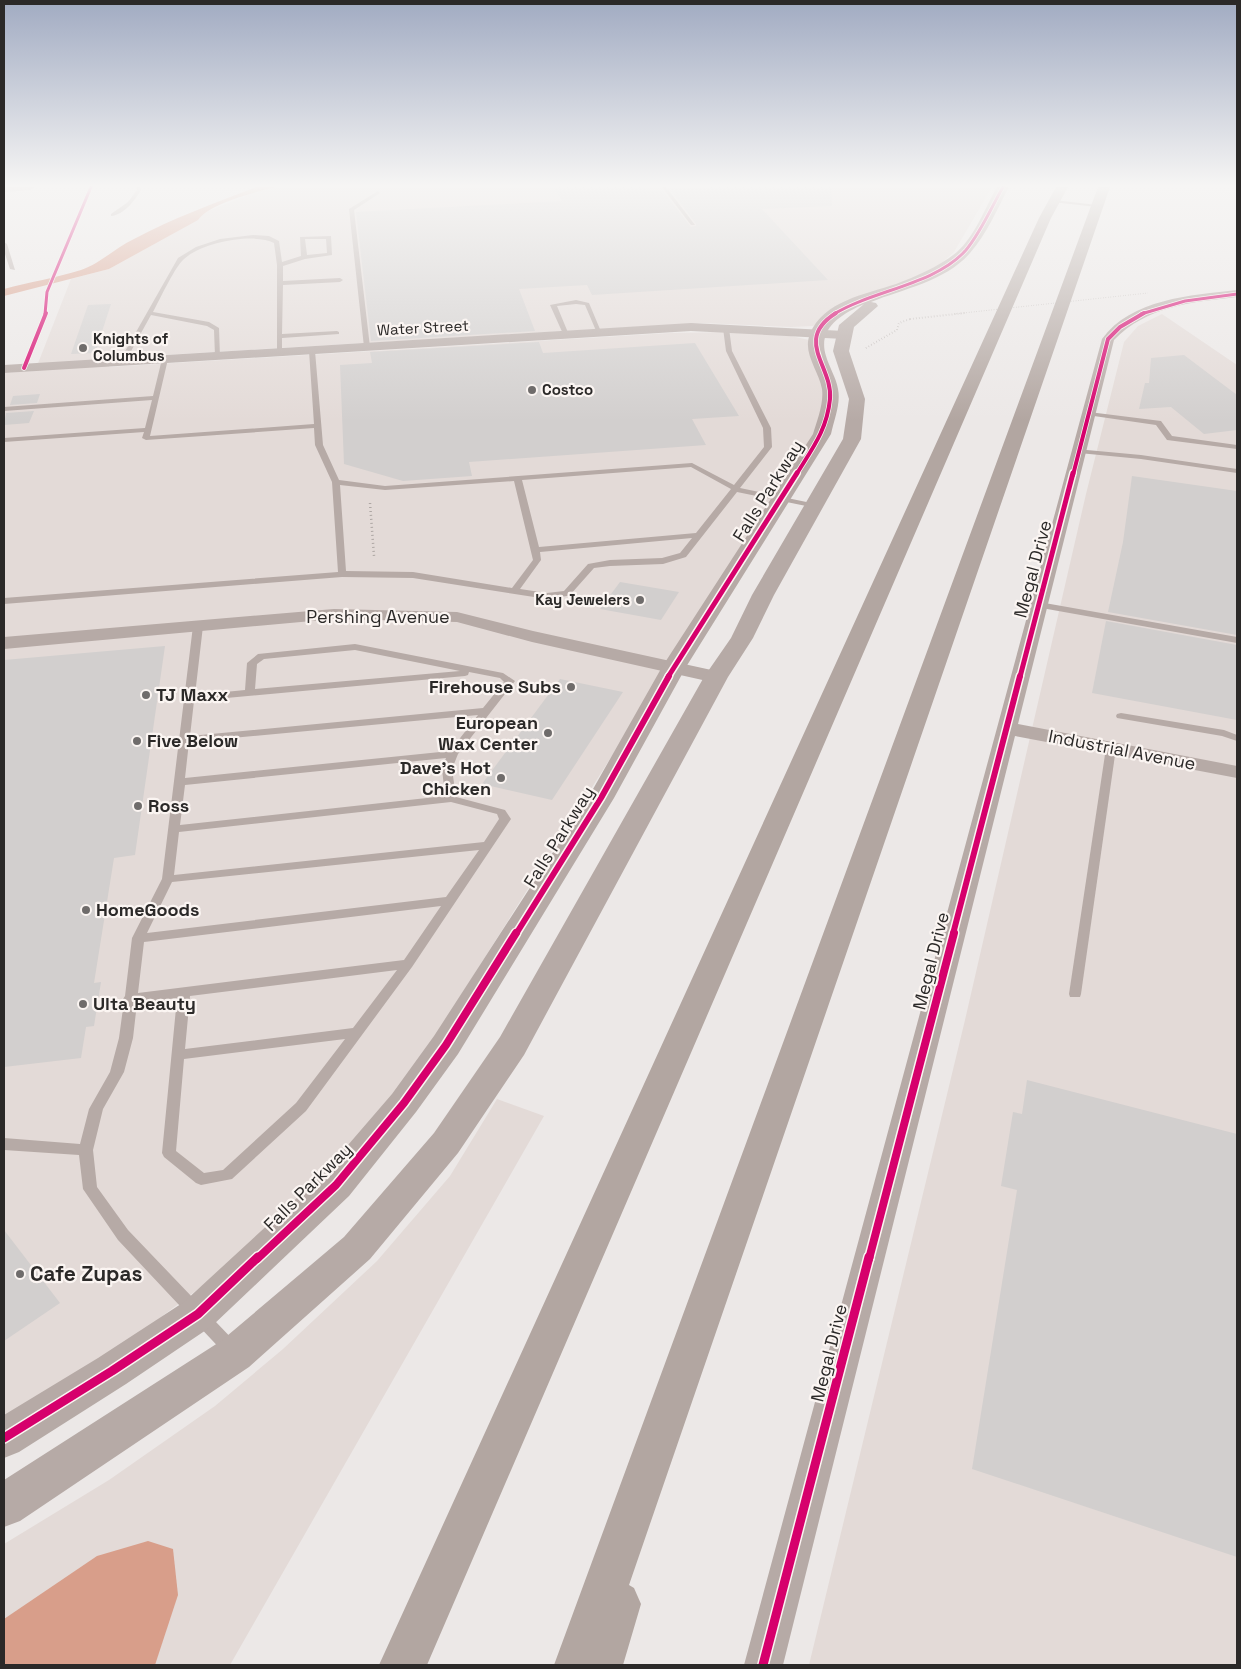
<svg xmlns="http://www.w3.org/2000/svg" width="1241" height="1669" viewBox="0 0 1241 1669" font-family="'Space Grotesk',sans-serif">
<style>
.built{fill:#e3dad7}
.water{fill:#d89e8a}
.building{fill:#d2cfce}
.lines{fill:none;stroke-linecap:round;stroke-linejoin:round}
.path-far1{stroke:#aea7a4;stroke-width:2;stroke-dasharray:0.5 2.5;stroke-linecap:butt}
.path{stroke:#aea7a4;stroke-width:2.5;stroke-dasharray:1 3;stroke-linecap:butt}
.service{fill:#b6aaa6;fill-rule:evenodd}
.minor{fill:#b6aaa6;fill-rule:evenodd}
.tertiary{fill:#b6aaa6;fill-rule:evenodd}
.motorway{fill:#b2a6a1;fill-rule:evenodd}
.path-bridge-far1{stroke:#aea7a4;stroke-width:1;stroke-dasharray:0.5 2;stroke-linecap:butt}
.path-bridge{stroke:#aea7a4;stroke-width:2;stroke-dasharray:0.5 2.5;stroke-linecap:butt}
.cycleway-far5-casing{stroke:#fbf5f2;stroke-width:4.5}
.cycleway-far4-casing{stroke:#fbf5f2;stroke-width:5.5}
.cycleway-far3-casing{stroke:#fbf5f2;stroke-width:8}
.cycleway-far2-casing{stroke:#fbf5f2;stroke-width:9}
.cycleway-far1-casing{stroke:#fbf5f2;stroke-width:11}
.cycleway-casing{stroke:#fbf5f2;stroke-width:12}
.cycleway-far5{stroke:#d6006c;stroke-width:3}
.cycleway-far4{stroke:#d6006c;stroke-width:4}
.cycleway-far3{stroke:#d6006c;stroke-width:5}
.cycleway-far2{stroke:#d6006c;stroke-width:6}
.cycleway-far1{stroke:#d6006c;stroke-width:8}
.cycleway{stroke:#d6006c;stroke-width:9}
.poi-dot{fill:#6f6c6b;stroke:#fbf5f2;stroke-width:2}
.labels{text-anchor:middle;stroke-width:4.5;stroke-linejoin:round;paint-order:stroke}
.far-street-label{font-size:15px;fill:#2b2928;stroke:#fbf5f2}
.far-poi-label{font-size:15px;font-weight:bold;fill:#2b2928;stroke:#fbf5f2;text-anchor:start}
.street-label{font-size:18px;fill:#2b2928;stroke:#fbf5f2}
.poi-label{font-size:18px;font-weight:bold;fill:#2b2928;stroke:#fbf5f2;text-anchor:start}
.near-poi-label{font-size:21px;font-weight:bold;fill:#2b2928;stroke:#fbf5f2;text-anchor:start}
</style>
<rect width="100%" height="100%" fill="#ece8e7"/>
<g class="built">
<polygon points="276,187 992,187 954,252 937,267 813,326 791,327 703,323 112,358 109,367 670,333 730,332 791,336 809,340 826,395 816,432 405,1084 367,1127 246,1253 104,1360 4,1419 4,373 35,371 71,279 109,269 183,228 208,211 264,189"/>
<polygon points="1162,314 1237,365 1237,1665 809,1665 965,1020 1086,494 1124,342 1138,326"/>
<polygon points="497,1099 544,1116 230,1665 4,1665 4,1544 109,1480 215,1406 283,1349 377,1261 450,1176"/>
</g>
<g class="water">
<path d="M256 187H276C256 192 210 203 198 220L109 269 4 296V289C29 282 56 278 81 270 101 263 115 248 134 239 173 218 215 203 256 187Z"/>
<polygon points="148,1541 173,1549 178,1595 155,1665 4,1665 4,1619 97,1556"/>
</g>
<g class="building">
<polygon points="554,187 646,187 649,191 662,190 691,227 696,226 696,224 670,189 714,187 831,187 832,206 762,209 828,280 592,295 587,285 519,289 535,331 371,341 356,212 562,201"/>
<polygon points="111,304 95,353 71,354 88,305"/>
<polygon points="539,342 543,353 695,343 739,416 692,419 706,445 469,462 472,476 403,481 344,464 340,365 372,363 370,352"/>
<polygon points="1184,355 1237,395 1237,430 1204,434 1171,407 1139,409 1145,383 1149,383 1151,358"/>
<polygon points="40,394 37,403 10,405 13,396"/>
<polygon points="34,411 29,423 4,425 6,413"/>
<polygon points="1132,476 1237,491 1237,635 1108,612 1123,542"/>
<polygon points="620,582 679,592 661,620 600,609"/>
<polygon points="1106,621 1237,645 1237,720 1092,693"/>
<polygon points="165,646 135,855 114,858 94,983 101,982 94,1026 86,1027 81,1058 4,1067 4,660"/>
<polygon points="560,679 623,692 552,800 482,784"/>
<polygon points="1027,1080 1237,1134 1237,1557 972,1469 1017,1190 1001,1186 1013,1112 1022,1114"/>
<polygon points="4,1230 60,1303 4,1341"/>
</g>
<g class="lines">
<polyline class="path-far1" points="866,348 897,330 899,323 910,319"/>
<polyline class="path" points="370,503 374,556"/>
<g class="service">
<path d="M136 187H140L141 190C135 200 124 215 111 216V214L128 202 137 190Z"/>
<polygon points="662,187 666,187 695,225 691,225"/>
<polygon points="378,191 380,193 354,210 370,347 367,349 364,347 349,209"/>
<polygon points="1054,200 1097,205 1099,206 1097,207 1052,202"/>
<path d="M253 235 269 236 279 241 282 262 301 256 300 237 331 236 332 255 305 259 283 266V281L340 278 343 280 340 282 283 285 282 334 337 331 339 332V334L282 338V353L277 354V265L274 243C254 232 198 243 182 261 173 271 160 299 153 312L209 322 219 328 220 357 215 356 214 330 207 326 151 315 125 362 120 363 119 362 178 258 196 247 220 239ZM305 239H326L327 253 307 255Z"/>
<polygon points="4,242 7,244 15,270 10,269 4,251"/>
<polygon points="576,300 589,303 602,334 597,333 585,305 576,304 557,306 569,335 564,336 550,305"/>
<path d="M726 326 729 328 732 351 771 428 772 447 740 488 816 504V508L737 492 686 557 663 564 610 566 594 568 570 595 567 596 547 599 413 578 342 577 4 604V598L338 572 332 482 315 445 314 428 146 440 142 438 144 432 4 442V438L145 428 152 400 4 411V407L153 396 162 359 165 357 168 359 150 436 314 424 309 351 312 349 315 351 323 445 339 480 385 486 692 463 734 485 764 447 763 428 726 351 723 328ZM691 467 731 489 696 533 539 547 522 480ZM514 481 533 560 512 588 413 572 346 571 340 485 385 490ZM692 538 680 553 662 558 610 560 588 564 564 591 547 593 520 589 541 560 540 552Z"/>
<polygon points="1089,412 1161,421 1172,436 1237,445 1237,449 1167,440 1156,425 1087,415 1085,414"/>
<polygon points="1076,449 1141,455 1237,469 1237,473 1141,459 1079,453 1076,453"/>
<polygon points="1039,602 1237,637 1237,643 1036,607 1035,605"/>
<path d="M198 623 203 626 195 695 245 690 247 663 258 654 355 644 503 673 515 681 458 754 452 769 456 797 505 810 511 819 412 967 306 1111 232 1179 201 1185 196 1183 164 1157 162 1153 177 998 137 1003 133 1038 124 1072 103 1109 93 1150 97 1187 128 1230 238 1345 240 1350 238 1355 232 1358 226 1355 118 1240 83 1189 79 1155 4 1150V1138L80 1144 89 1109 110 1072 119 1038 124 1001 123 999 125 996 132 938 162 879 193 626ZM355 650 460 671 255 689 257 664 264 659ZM469 672 500 678 504 682 483 708 190 736 194 701 465 676 468 675ZM478 715 450 751 185 778 189 742ZM446 758 442 769 445 796 180 825 185 785ZM451 802 497 814 499 819 484 842 174 875 179 832ZM479 850 446 897 147 933 172 882ZM441 906 404 960 138 993 144 942ZM397 970 353 1028 185 1049 190 996ZM345 1039 296 1103 223 1170 204 1173 176 1151 184 1059Z"/>
<polygon points="1121,713 1224,730 1237,735 1237,741 1222,736 1117,718 1116,716 1117,714"/>
<polygon points="1111,745 1116,748 1081,994 1080,997 1070,997 1069,994 1106,748"/>
</g>
<g class="minor">
<polygon points="4,187 35,187 30,190 4,192"/>
<path d="M1237 290V297C1192 302 1147 306 1114 340L1018 724 1237 766V778L1015 736 783 1665H744L1102 339C1131 299 1191 295 1237 290Z"/>
<polygon points="691,323 844,331 850,335 844,339 691,331 4,373 4,365"/>
<polygon points="334,609 457,612 533,631 716,671 723,673 726,677 723,681 716,683 532,642 457,622 334,619 4,649 4,637"/>
</g>
<path class="tertiary" d="M997 187H1009C997 209 987 234 970 253 946 281 903 289 871 302L876 303 878 306 854 327 849 351 865 399 861 439 774 595 753 638 728 677 524 1055 458 1153 370 1259 249 1367 20 1521 4 1527V1480L221 1341 344 1237 434 1133 500 1037 704 677 731 638 752 595 843 439 849 399 833 351 839 325 864 304C842 314 817 328 826 356 829 367 836 377 838 389 841 403 834 420 831 434L686 667 614 798 458 1054 416 1112 349 1196 212 1326 126 1384 19 1452 4 1458V1415L98 1358 184 1302 323 1174 392 1094 434 1036 588 798 662 667 813 434C817 421 824 403 822 389 819 371 802 353 810 334 823 301 866 294 896 284 917 276 940 266 957 252 975 236 985 208 997 187Z"/>
<g class="motorway">
<polygon points="1056,187 1068,187 1051,218 427,1665 379,1665 1039,218"/>
<polygon points="1098,187 1110,187 629,1585 634,1588 641,1604 623,1665 554,1665"/>
</g>
<polyline class="path-bridge-far1" points="954,314 1148,293"/>
<polyline class="path-bridge" points="910,319 965,313"/>
<defs>
<g id="cycleway-far5">
<polyline points="45,314 47,292 91,187"/>
<path d="M834 314C873 290 935 285 966 250 981 232 991 208 1003 187"/>
<polyline points="1141,314 1185,301 1237,294"/>
</g>
<g id="cycleway-far4">
<polyline points="24,368 46,313"/>
<path d="M796 475C812 449 827 430 830 399 833 366 793 340 836 313"/>
<polyline points="1073,475 1108,339 1120,327 1144,313"/>
</g>
<g id="cycleway-far3">
<polyline points="668,677 797,473"/>
<polyline points="1020,677 1073,473"/>
</g>
<g id="cycleway-far2">
<polyline points="516,934 601,798 669,676"/>
<polyline points="953,934 1020,676"/>
</g>
<g id="cycleway-far1">
<polyline points="257,1259 336,1185 404,1103 446,1045 516,933"/>
<polyline points="869,1259 954,933"/>
</g>
<g id="cycleway">
<polyline points="4,1438 112,1371 198,1314 258,1257"/>
<polyline points="763,1665 869,1257"/>
</g>
</defs>
<use href="#cycleway-far5" class="cycleway-far5-casing"/>
<use href="#cycleway-far4" class="cycleway-far4-casing"/>
<use href="#cycleway-far3" class="cycleway-far3-casing"/>
<use href="#cycleway-far2" class="cycleway-far2-casing"/>
<use href="#cycleway-far1" class="cycleway-far1-casing"/>
<use href="#cycleway" class="cycleway-casing"/>
<use href="#cycleway-far5" class="cycleway-far5"/>
<use href="#cycleway-far4" class="cycleway-far4"/>
<use href="#cycleway-far3" class="cycleway-far3"/>
<use href="#cycleway-far2" class="cycleway-far2"/>
<use href="#cycleway-far1" class="cycleway-far1"/>
<use href="#cycleway" class="cycleway"/>
</g>
<linearGradient id="sky" x2="0" y2="1"><stop stop-color="#a1abc2"/><stop offset="0.44" stop-color="#f6f5f4"/><stop offset="1" stop-color="#f6f5f4" stop-opacity="0"/></linearGradient>
<rect width="1241" height="421" fill="url(#sky)"/>
<g class="poi-dot">
<circle cx="83" cy="348" r="5"/>
<circle cx="532" cy="390" r="5"/>
<circle cx="640" cy="600" r="5"/>
<circle cx="571" cy="687" r="5"/>
<circle cx="146" cy="695" r="5"/>
<circle cx="548" cy="733" r="5"/>
<circle cx="137" cy="741" r="5"/>
<circle cx="501" cy="778" r="5"/>
<circle cx="138" cy="806" r="5"/>
<circle cx="86" cy="910" r="5"/>
<circle cx="83" cy="1004" r="5"/>
<circle cx="20" cy="1274" r="5"/>
</g>
<g class="labels">
<g class="far-street-label">
<text transform="translate(423 328) rotate(-3)" y="5">Water Street</text>
</g>
<g class="far-poi-label">
<text x="93" y="344">Knights of<tspan x="93" dy="17">Columbus</tspan></text>
<text x="542" y="395">Costco</text>
<text x="630" y="605" text-anchor="end">Kay Jewelers</text>
</g>
<g class="street-label">
<text transform="translate(768 491) rotate(-58)" y="6">Falls Parkway</text>
<text transform="translate(1033 569) rotate(-75)" y="6">Megal Drive</text>
<text x="378" y="623">Pershing Avenue</text>
<text transform="translate(1122 750) rotate(11)" y="6">Industrial Avenue</text>
<text transform="translate(559 837) rotate(-58)" y="6">Falls Parkway</text>
<text transform="translate(931 961) rotate(-76)" y="6">Megal Drive</text>
<text transform="translate(308 1187) rotate(-45)" y="6">Falls Parkway</text>
<text transform="translate(829 1353) rotate(-76)" y="6">Megal Drive</text>
</g>
<g class="poi-label">
<text x="561" y="693" text-anchor="end">Firehouse Subs</text>
<text x="156" y="701">TJ Maxx</text>
<text x="538" y="729" text-anchor="end">European<tspan x="538" dy="21">Wax Center</tspan></text>
<text x="147" y="747">Five Below</text>
<text x="491" y="774" text-anchor="end">Dave's Hot<tspan x="491" dy="21">Chicken</tspan></text>
<text x="148" y="812">Ross</text>
<text x="96" y="916">HomeGoods</text>
<text x="93" y="1010">Ulta Beauty</text>
</g>
<g class="near-poi-label">
<text x="30" y="1281">Cafe Zupas</text>
</g>
</g>
<rect width="1241" height="1669" fill="none" stroke="#2b2928" stroke-width="10"/>
</svg>
